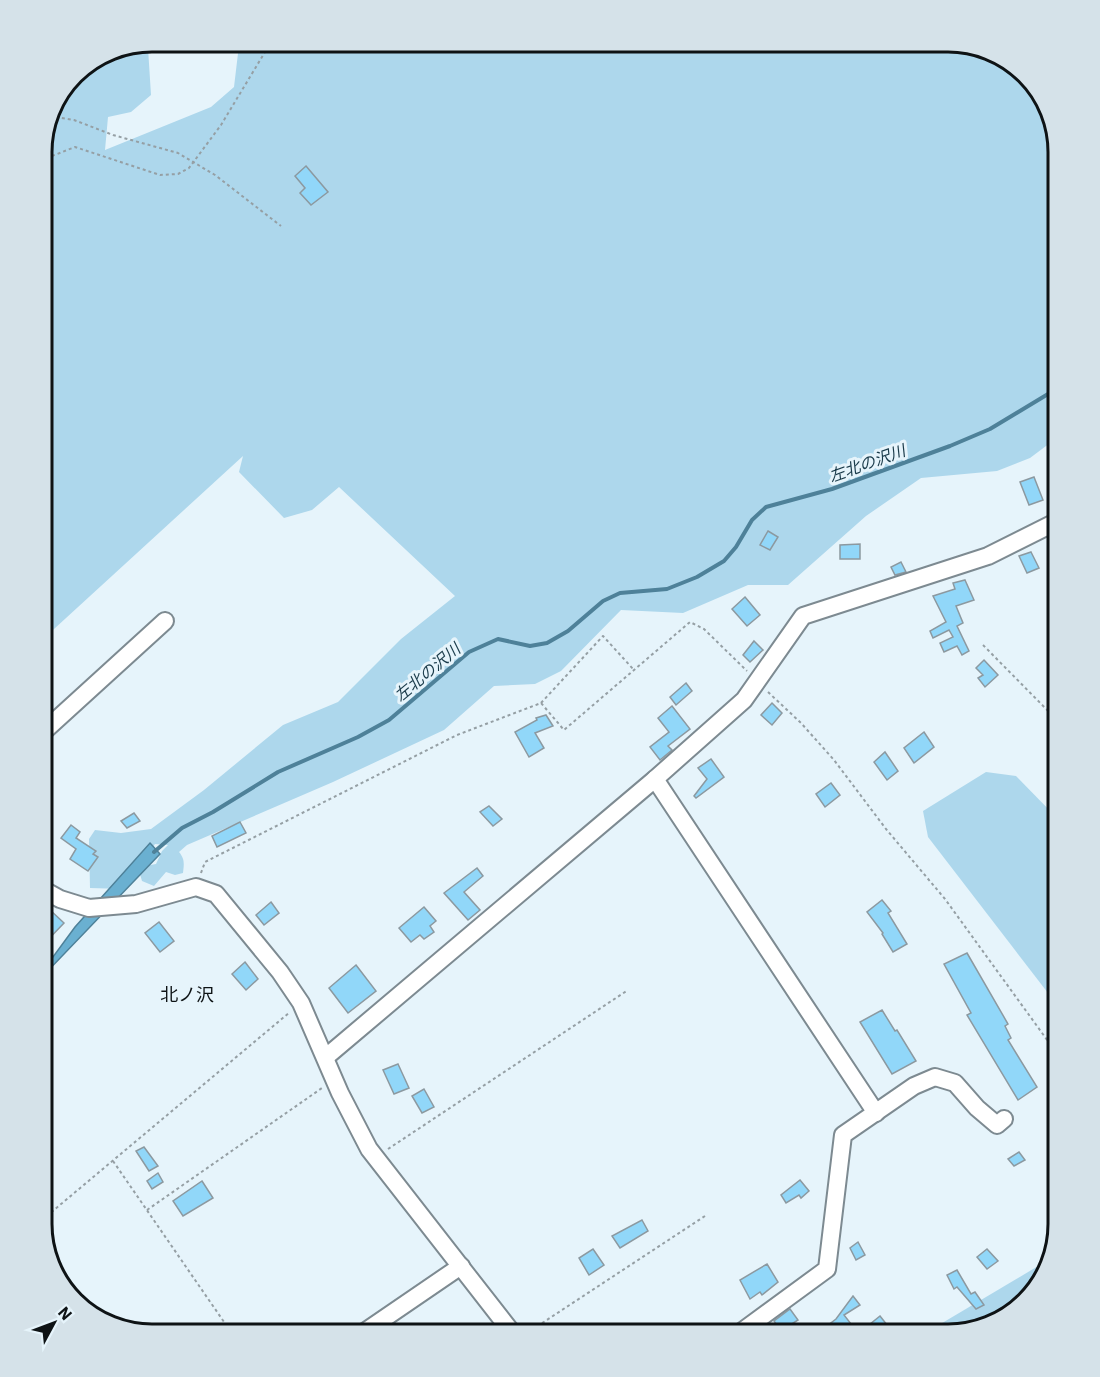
<svg xmlns="http://www.w3.org/2000/svg" width="1100" height="1377" viewBox="0 0 1100 1377" font-family="'IBM Plex Sans','Noto Sans JP',sans-serif">
<style>
.green{fill:#add7ec}
.water{fill:#6ab0d1;stroke:#4e8199;stroke-width:1.5}
.lines{fill:none;stroke-linecap:round;stroke-linejoin:round}
.stream{stroke:#4e8199;stroke-width:4}
.building{fill:#91d7f9;stroke:#8c99a0;stroke-width:1.5}
.minor-casing{stroke:#7d8a91;stroke-width:20}
.path{stroke:#959fa4;stroke-width:2;stroke-dasharray:3 3;stroke-linecap:butt}
.minor{stroke:#fff;stroke-width:16}
.labels{text-anchor:middle;stroke-width:6;stroke-linejoin:round;paint-order:stroke}
.water-label{font-size:16px;font-style:italic;fill:#193a49;stroke:#e6f4fb}
.quarter-label{font-size:18px;fill:#0e1315;stroke:#e6f4fb}
.rim{fill:none;stroke:#0e1315;stroke-width:3}
</style>
<rect width="100%" height="100%" fill="#e6f4fb"/>
<g class="green">
<path d="M151 42 148 48 151 95 131 112 108 117 105 150 211 107 234 87 239 45 236 42H955L1003 57 1039 91 1058 152V437L1030 458 997 471 921 478 866 516 788 585H748L683 613 621 610 561 671 535 684 494 686 444 730 333 782 187 845 179 852C185 859 184 864 183 873L175 875 166 872 154 886 142 881 139 871 145 866 156 864 162 851 168 845 155 844 123 889 90 888 89 839 95 830 121 833 151 829 204 790 283 725 338 702 401 639 455 596 339 487 312 510 284 518 239 472 243 456 42 640V144L54 103 79 70Z"/>
<polygon points="986,772 1016,776 1058,819 1058,1006 928,837 923,811"/>
<polygon points="42,1136 53,1186 42,1226"/>
<polygon points="1050,1259 1046,1274 1009,1316 948,1335 922,1335"/>
</g>
<polygon class="water" points="150,843 160,854 42,977 42,965 53,957 75,927"/>
<g class="lines">
<polyline class="stream" points="154,852 182,828 213,812 278,772 358,737 389,720 469,652 498,639 530,646 547,643 568,631 603,601 620,593 667,589 697,577 724,561 736,547 752,520 766,507 832,489 950,446 990,429 1058,388"/>
</g>
<g class="building">
<polygon points="306,166 328,192 311,205 300,193 305,188 295,176"/>
<polygon points="1034,477 1043,500 1029,505 1020,482"/>
<polygon points="768,531 778,537 770,550 760,545"/>
<polygon points="860,544 860,559 840,559 840,545"/>
<polygon points="1031,552 1039,568 1027,573 1019,556"/>
<polygon points="901,562 906,572 895,575 891,567"/>
<polygon points="965,580 974,600 956,606 963,623 957,626 969,651 962,655 957,646 944,652 940,643 953,637 949,630 933,638 930,631 946,622 933,596 955,589 953,583"/>
<polygon points="745,597 760,615 747,626 732,609"/>
<polygon points="754,641 763,650 750,662 743,655"/>
<polygon points="984,660 998,675 985,687 978,678 983,675 976,668"/>
<polygon points="686,683 692,691 676,705 670,697"/>
<polygon points="772,703 782,713 772,725 761,715"/>
<polygon points="672,706 690,729 668,746 672,750 660,760 650,747 669,732 658,718"/>
<polygon points="546,715 553,726 535,733 544,748 529,757 515,732 537,720 536,718"/>
<polygon points="924,732 934,747 914,763 904,748"/>
<polygon points="885,752 898,771 887,780 874,762"/>
<polygon points="711,759 724,777 696,798 694,796 707,779 698,768"/>
<polygon points="831,783 840,795 825,807 816,794"/>
<polygon points="489,806 502,819 493,826 480,812"/>
<polygon points="134,813 140,821 127,828 121,821"/>
<polygon points="240,822 246,833 217,847 212,836"/>
<polygon points="71,825 80,832 76,838 96,851 93,854 98,857 88,871 70,859 76,849 61,838"/>
<polygon points="477,868 483,876 464,892 480,910 468,920 444,893"/>
<polygon points="882,900 891,911 888,913 907,944 893,952 882,934 883,933 867,912"/>
<polygon points="271,902 279,913 264,925 256,915"/>
<polygon points="424,907 436,921 430,926 434,932 424,939 420,935 411,942 399,928"/>
<polygon points="49,909 64,923 42,946 42,917"/>
<polygon points="159,922 174,941 160,952 145,933"/>
<polygon points="967,953 1008,1024 1005,1026 1011,1038 1008,1040 1037,1087 1018,1100 967,1015 971,1013 944,964"/>
<polygon points="245,962 258,979 246,990 232,974"/>
<polygon points="356,965 376,991 348,1013 329,988"/>
<polygon points="882,1010 895,1031 897,1030 916,1061 892,1074 860,1022"/>
<polygon points="398,1064 409,1088 394,1094 383,1070"/>
<polygon points="424,1089 434,1107 422,1113 412,1096"/>
<polygon points="144,1147 158,1166 149,1171 136,1151"/>
<polygon points="1019,1152 1025,1160 1014,1166 1008,1159"/>
<polygon points="158,1173 163,1182 152,1189 147,1181"/>
<polygon points="800,1180 809,1191 801,1198 799,1195 786,1203 781,1195"/>
<polygon points="202,1181 213,1198 183,1216 173,1201"/>
<polygon points="642,1220 648,1231 620,1248 612,1236"/>
<polygon points="858,1242 865,1255 856,1260 850,1248"/>
<polygon points="593,1249 604,1265 589,1275 579,1258"/>
<polygon points="987,1249 998,1261 987,1269 977,1257"/>
<polygon points="767,1264 778,1282 762,1295 760,1292 750,1299 740,1280"/>
<polygon points="957,1270 971,1294 975,1292 984,1305 976,1309 957,1287 954,1289 947,1275"/>
<polygon points="853,1296 860,1305 844,1315 855,1329 847,1335 834,1335 827,1326 836,1319"/>
<polygon points="790,1309 798,1320 781,1331 774,1321"/>
<polygon points="880,1316 895,1335 876,1335 869,1325"/>
</g>
<g class="lines">
<defs>
<g id="minor">
<polyline points="42,733 165,621"/>
<polyline points="655,779 876,1113"/>
<polyline points="42,889 60,899 89,908 136,904 196,887 216,894 280,972 301,1003 340,1093 369,1149 514,1335"/>
<polyline points="326,1057 655,779 744,700 803,616 988,556 1058,521"/>
<polyline points="360,1335 461,1266"/>
<polyline points="737,1335 827,1269 843,1135 914,1086 935,1077 955,1083 977,1108 997,1125 1004,1119"/>
</g>
</defs>
<use href="#minor" class="minor-casing"/>
<g class="path">
<polyline points="50,116 74,120 113,135 178,153 215,175 281,226"/>
<polyline points="52,156 75,147 160,175 178,174 189,168 221,125 271,42"/>
<polyline points="983,645 1058,721"/>
<polyline points="768,692 801,723 834,760 886,829 945,899 1058,1055"/>
<polyline points="541,703 603,636 634,670"/>
<polyline points="201,873 205,862 457,735 541,703 564,730 690,622 704,629 747,671"/>
<polyline points="388,1149 628,990"/>
<polyline points="113,1161 233,1335"/>
<polyline points="147,1210 322,1088"/>
<polyline points="42,1220 290,1012"/>
<polyline points="527,1333 705,1216"/>
</g>
<use href="#minor" class="minor"/>
</g>
<g class="labels">
<g class="water-label">
<text transform="translate(867 463) rotate(-20)" y="6">左北の沢川</text>
<text transform="translate(427 672) rotate(-40)" y="6">左北の沢川</text>
</g>
<g class="quarter-label">
<text x="187" y="1001">北ノ沢</text>
</g>
</g>
<path d="M0 0H1100V1377H0ZM152 52H948A100 100 0 0 1 1048 152V1224A100 100 0 0 1 948 1324H152A100 100 0 0 1 52 1224V152A100 100 0 0 1 152 52Z" fill="#d5e2e9" fill-rule="evenodd"/>
<path class="rim" d="M152 52H948A100 100 0 0 1 1048 152V1224A100 100 0 0 1 948 1324H152A100 100 0 0 1 52 1224V152A100 100 0 0 1 152 52Z"/>
<g transform="translate(54 1323) rotate(49)" stroke="#e6f4fb" stroke-width="4.5" paint-order="stroke">
<path d="M0-4.5L10 22L0 15L-10 22Z" fill="#0e1315"/>
<text y="-9" font-size="16" font-weight="bold" text-anchor="middle" fill="#0e1315">N</text>
</g>
</svg>
